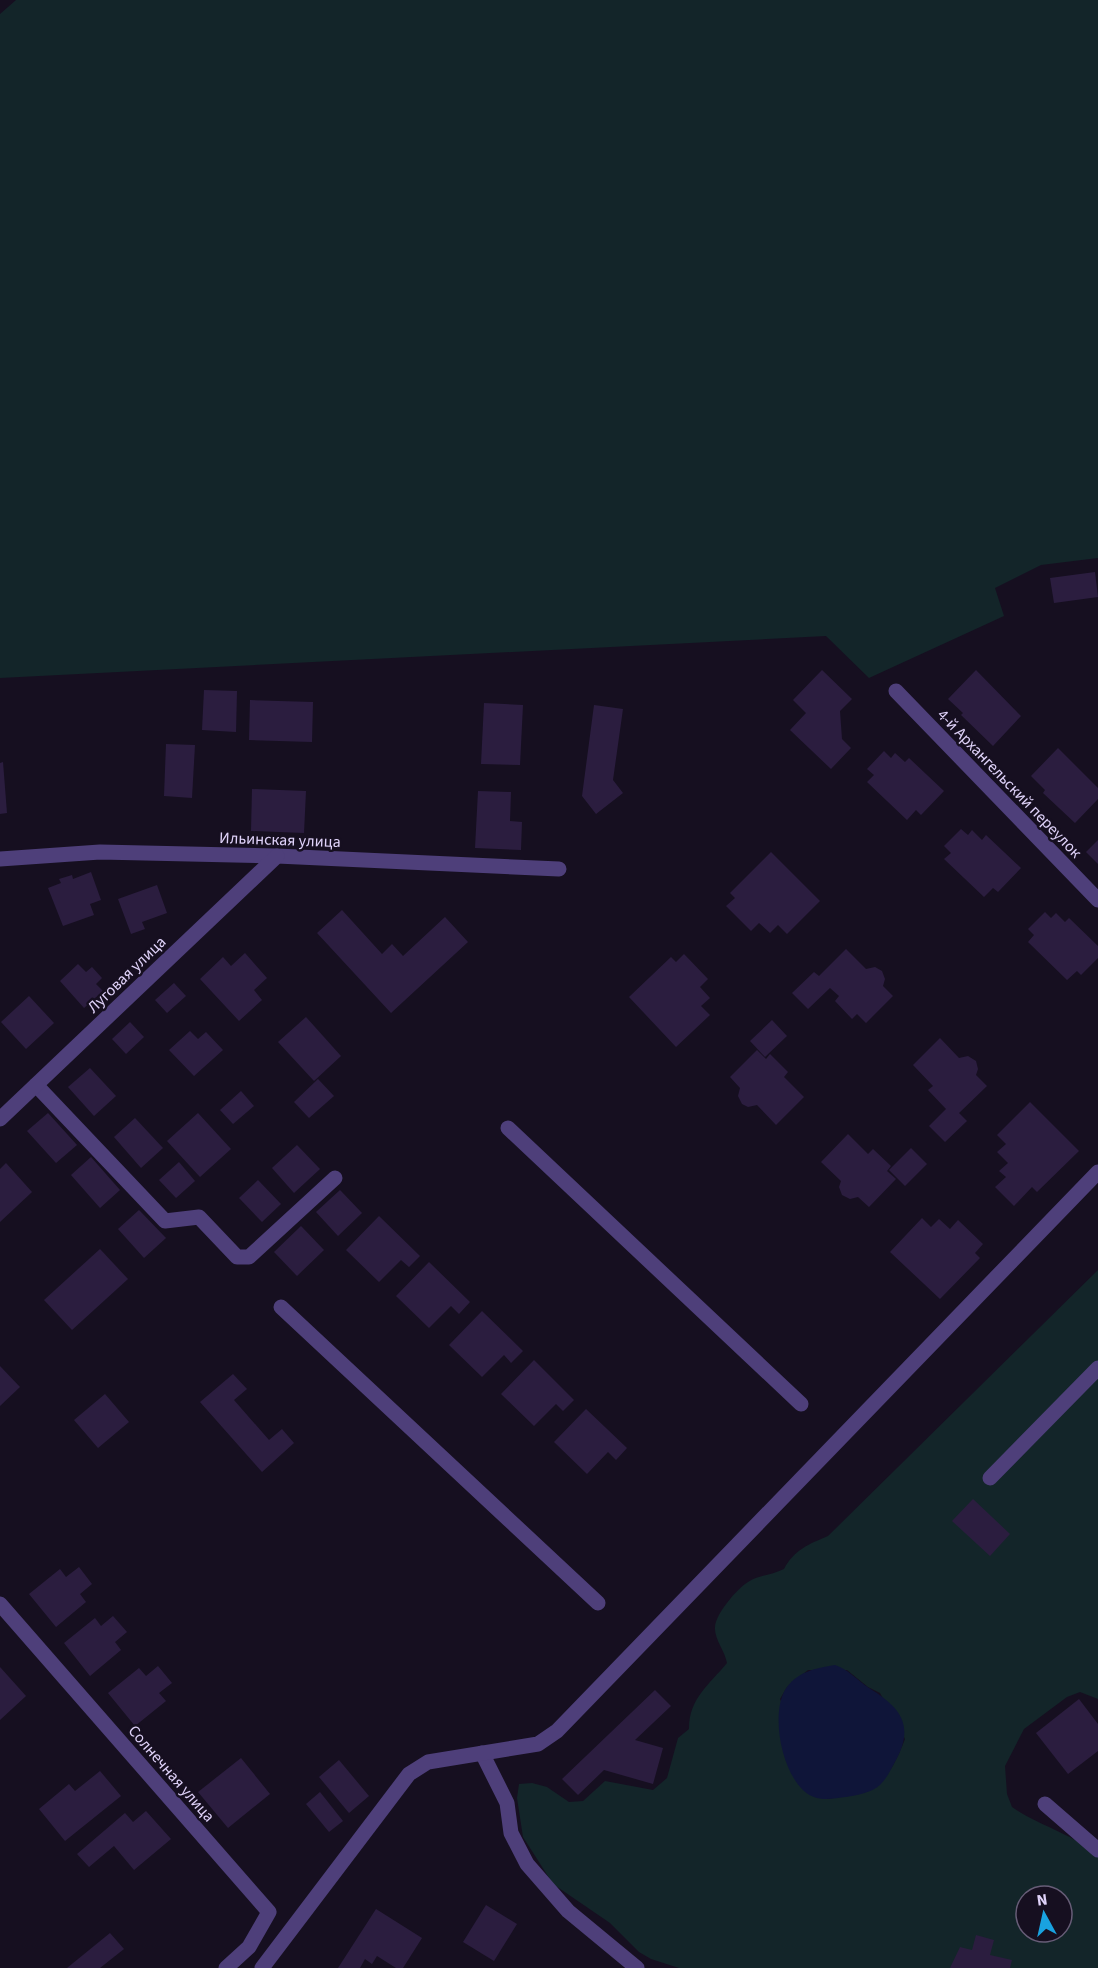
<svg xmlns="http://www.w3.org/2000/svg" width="1098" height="1968" viewBox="0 0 1098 1968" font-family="'Source Sans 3',sans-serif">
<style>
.green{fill:#132529;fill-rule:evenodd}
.water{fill:#0f1539}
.building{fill:#2b1d3f}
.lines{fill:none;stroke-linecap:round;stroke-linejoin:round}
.minor{stroke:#4e3f7a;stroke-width:15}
.labels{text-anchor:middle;stroke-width:5;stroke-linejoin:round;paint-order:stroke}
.street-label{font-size:16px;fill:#e0d3fa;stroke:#160f20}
</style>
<rect width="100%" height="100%" fill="#160f20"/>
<g class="green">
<polygon points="16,0 1098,0 1098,558 1041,565 995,588 1004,616 869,678 826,636 0,678 0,14"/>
<path d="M1098 1270V1699L1080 1692 1067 1697 1024 1729 1005 1766 1007 1794 1012 1807C1037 1825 1078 1836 1098 1856V1968H679L651 1959 639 1952 610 1923 553 1884 523 1837 517 1798 519 1784 532 1783 547 1787 569 1802 583 1801 605 1781 653 1790 667 1778 678 1738 689 1729C689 1698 709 1685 727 1663 725 1651 714 1639 715 1627 716 1613 737 1589 748 1582 759 1575 772 1575 784 1569 794 1550 809 1544 828 1536ZM808 1670H847L868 1687 880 1693 905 1739C887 1785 876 1793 827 1799L780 1699 787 1687ZM1026 1896H1062V1932H1026Z"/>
</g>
<path class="water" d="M835 1665C849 1670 857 1680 869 1688 898 1706 915 1723 897 1758 892 1767 888 1777 880 1785 871 1793 857 1795 846 1797 836 1798 824 1801 814 1797 783 1786 768 1712 787 1687 799 1671 817 1668 835 1665Z"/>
<g class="building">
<polygon points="1095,572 1098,597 1054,603 1050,578"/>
<polygon points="822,670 852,699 840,711 842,739 851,748 831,769 790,730 806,713 793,700"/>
<polygon points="976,670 1021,716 993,746 961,715 963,713 948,699"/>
<polygon points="204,690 237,691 236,732 202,730"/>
<polygon points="250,700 313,702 312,742 249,740"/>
<polygon points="484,703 523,705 520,765 481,764"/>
<polygon points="594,705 623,709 613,780 623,793 596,814 582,796"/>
<polygon points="166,744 195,745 192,798 164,796"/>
<polygon points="1058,748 1098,788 1098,799 1075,823 1043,793 1045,790 1031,776"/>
<polygon points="884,751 891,758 895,753 905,762 909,758 944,791 921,815 916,810 907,820 867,782 874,775 867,769"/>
<polygon points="3,762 7,813 0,814 0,763"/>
<polygon points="252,789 306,791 304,833 251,831"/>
<polygon points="478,791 511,792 510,821 522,822 521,850 475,848"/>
<polygon points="961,829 968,835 972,830 982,840 986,835 1021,868 998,892 993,888 984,897 944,859 951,853 944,846"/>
<polygon points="1098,840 1098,864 1086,852"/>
<polygon points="771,852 820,901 787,934 778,925 770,933 759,923 751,931 726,906 735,898 730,893"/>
<polygon points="91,872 101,900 90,904 94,915 63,926 48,888 61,883 59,879 72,875 73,879"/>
<polygon points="157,885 167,913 142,922 145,929 131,934 118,899"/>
<polygon points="342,910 382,954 392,944 403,956 445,917 468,942 391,1013 317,933"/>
<polygon points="1045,912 1051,918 1056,913 1065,922 1069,918 1098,946 1098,958 1081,975 1077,971 1067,980 1028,942 1034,935 1028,929"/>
<polygon points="846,949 866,969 875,967 882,971 885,979 883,986 893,996 866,1023 857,1014 852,1019 835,1001 839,996 830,988 808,1009 792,993 814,972 819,976"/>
<polygon points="245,953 267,978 254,990 262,1000 239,1021 200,979 223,957 231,966"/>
<polygon points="684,954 708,979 700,987 710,998 701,1006 710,1015 676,1047 629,997 671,957 676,962"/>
<polygon points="78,964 86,972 92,967 102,978 96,984 103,991 84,1008 60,981"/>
<polygon points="174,983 186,996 167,1013 155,1000"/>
<polygon points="29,996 54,1023 26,1049 1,1022"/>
<polygon points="306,1017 341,1056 314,1081 278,1042"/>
<polygon points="772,1020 787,1036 765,1057 750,1041"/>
<polygon points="130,1022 144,1037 126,1054 112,1039"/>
<polygon points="190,1031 198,1039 206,1032 223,1050 194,1076 169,1050"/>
<polygon points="940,1038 959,1058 968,1056 976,1061 978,1069 976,1075 987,1086 959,1113 967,1121 945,1142 929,1126 946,1109 928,1090 933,1086 913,1065"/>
<polygon points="757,1050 766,1059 770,1054 788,1072 784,1077 804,1097 776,1125 757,1105 748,1107 742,1104 738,1096 740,1088 730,1077"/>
<polygon points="90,1068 116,1096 94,1116 68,1087"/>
<polygon points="318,1079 334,1096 309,1118 294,1102"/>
<polygon points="241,1091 254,1106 233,1124 220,1110"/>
<polygon points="1030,1102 1079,1151 1037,1192 1032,1187 1014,1206 995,1187 1006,1177 999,1171 1008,1163 997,1152 1006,1144 997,1135"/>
<polygon points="48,1113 77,1145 56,1163 27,1131"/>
<polygon points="198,1113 231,1149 200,1177 167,1141"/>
<polygon points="135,1118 163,1148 141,1168 114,1137"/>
<polygon points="848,1134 868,1154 873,1149 891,1166 887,1171 896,1179 869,1207 858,1197 850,1199 842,1195 839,1187 841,1181 821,1162"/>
<polygon points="297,1145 320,1169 294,1193 272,1168"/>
<polygon points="911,1148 927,1164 905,1186 889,1170"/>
<polygon points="91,1157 120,1190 100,1208 71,1175"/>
<polygon points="179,1162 195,1181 176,1198 159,1180"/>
<polygon points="6,1163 32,1192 0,1222 0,1169"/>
<polygon points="258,1180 281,1204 262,1222 239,1198"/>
<polygon points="340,1190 362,1213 338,1236 316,1212"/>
<polygon points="139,1210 166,1238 144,1258 118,1229"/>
<polygon points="379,1216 420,1256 409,1267 401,1260 379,1282 346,1250"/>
<polygon points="922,1218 931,1227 939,1219 950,1229 958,1220 983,1244 975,1253 980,1258 940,1299 890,1252"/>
<polygon points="301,1226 324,1250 297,1276 274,1252"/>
<polygon points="100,1249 128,1279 72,1330 44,1300"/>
<polygon points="429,1262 470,1302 459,1314 451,1306 429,1328 396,1296"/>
<polygon points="482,1311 523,1351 511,1363 504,1355 482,1377 449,1345"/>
<polygon points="534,1360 574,1400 563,1411 556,1404 534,1426 501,1394"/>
<polygon points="0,1366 20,1387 0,1406"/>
<polygon points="233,1374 247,1389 234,1400 269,1440 282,1429 294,1443 262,1472 200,1402"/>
<polygon points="105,1394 129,1422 98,1448 74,1420"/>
<polygon points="586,1409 627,1448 616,1460 608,1452 587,1474 554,1442"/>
<polygon points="973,1499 1010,1534 990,1556 952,1521"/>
<polygon points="79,1567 92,1584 80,1594 86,1602 56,1627 29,1594 60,1569 66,1577"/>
<polygon points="113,1616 127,1632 115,1642 121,1650 90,1676 64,1643 95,1618 101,1626"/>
<polygon points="158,1666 172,1683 159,1693 166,1701 135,1726 108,1693 139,1668 146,1676"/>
<polygon points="0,1667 26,1696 0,1720"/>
<polygon points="655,1690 671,1706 635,1740 663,1748 653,1784 604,1770 578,1795 562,1779"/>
<polygon points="1079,1699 1098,1724 1098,1751 1068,1774 1036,1733"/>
<polygon points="241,1758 270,1794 228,1828 198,1792"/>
<polygon points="339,1760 369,1796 349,1813 319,1777"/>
<polygon points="100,1771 121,1796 65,1841 39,1809 69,1784 75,1791"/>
<polygon points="320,1792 343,1821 329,1832 306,1804"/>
<polygon points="146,1811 171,1839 134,1870 114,1846 89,1867 77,1854 125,1813 133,1822"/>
<polygon points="486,1905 517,1924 494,1961 463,1942"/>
<polygon points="376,1909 422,1938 403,1968 396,1968 377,1956 372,1964 365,1959 360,1968 338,1968"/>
<polygon points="110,1933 124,1949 100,1968 67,1968"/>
<polygon points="976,1935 994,1940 990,1955 1012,1960 1010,1968 950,1968 960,1947 972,1950"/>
</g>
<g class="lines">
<g class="minor">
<polyline points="896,691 1098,900"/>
<polyline points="0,859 100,852 277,856 559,869"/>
<polyline points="36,1085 165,1221 199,1217 237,1257 249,1257 335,1178"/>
<polyline points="0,1119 277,856"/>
<polyline points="508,1128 801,1404"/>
<polyline points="281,1307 598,1603"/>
<polyline points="990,1478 1098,1368"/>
<polyline points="0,1604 269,1912 249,1947 226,1968"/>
<polyline points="482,1753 507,1803 511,1833 527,1864 568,1911 637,1968"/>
<polyline points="1045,1804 1098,1850"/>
<polyline points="262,1968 409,1774 428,1762 538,1744 557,1731 1098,1172"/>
</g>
</g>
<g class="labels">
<g class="street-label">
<text transform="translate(1010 783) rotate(46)" y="6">4-й Архангельский переулок</text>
<text transform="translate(280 839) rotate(2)" y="6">Ильинская улица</text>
<text transform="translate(126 974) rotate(-44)" y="6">Луговая улица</text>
<text transform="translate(172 1773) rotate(49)" y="6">Солнечная улица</text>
</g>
</g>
<g transform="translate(1044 1914) rotate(352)"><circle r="28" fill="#160f20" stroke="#675d77" stroke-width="1.5"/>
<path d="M0-4.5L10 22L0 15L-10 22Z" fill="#19a2e0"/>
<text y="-9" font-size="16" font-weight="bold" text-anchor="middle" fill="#e0d3fa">N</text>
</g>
</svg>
